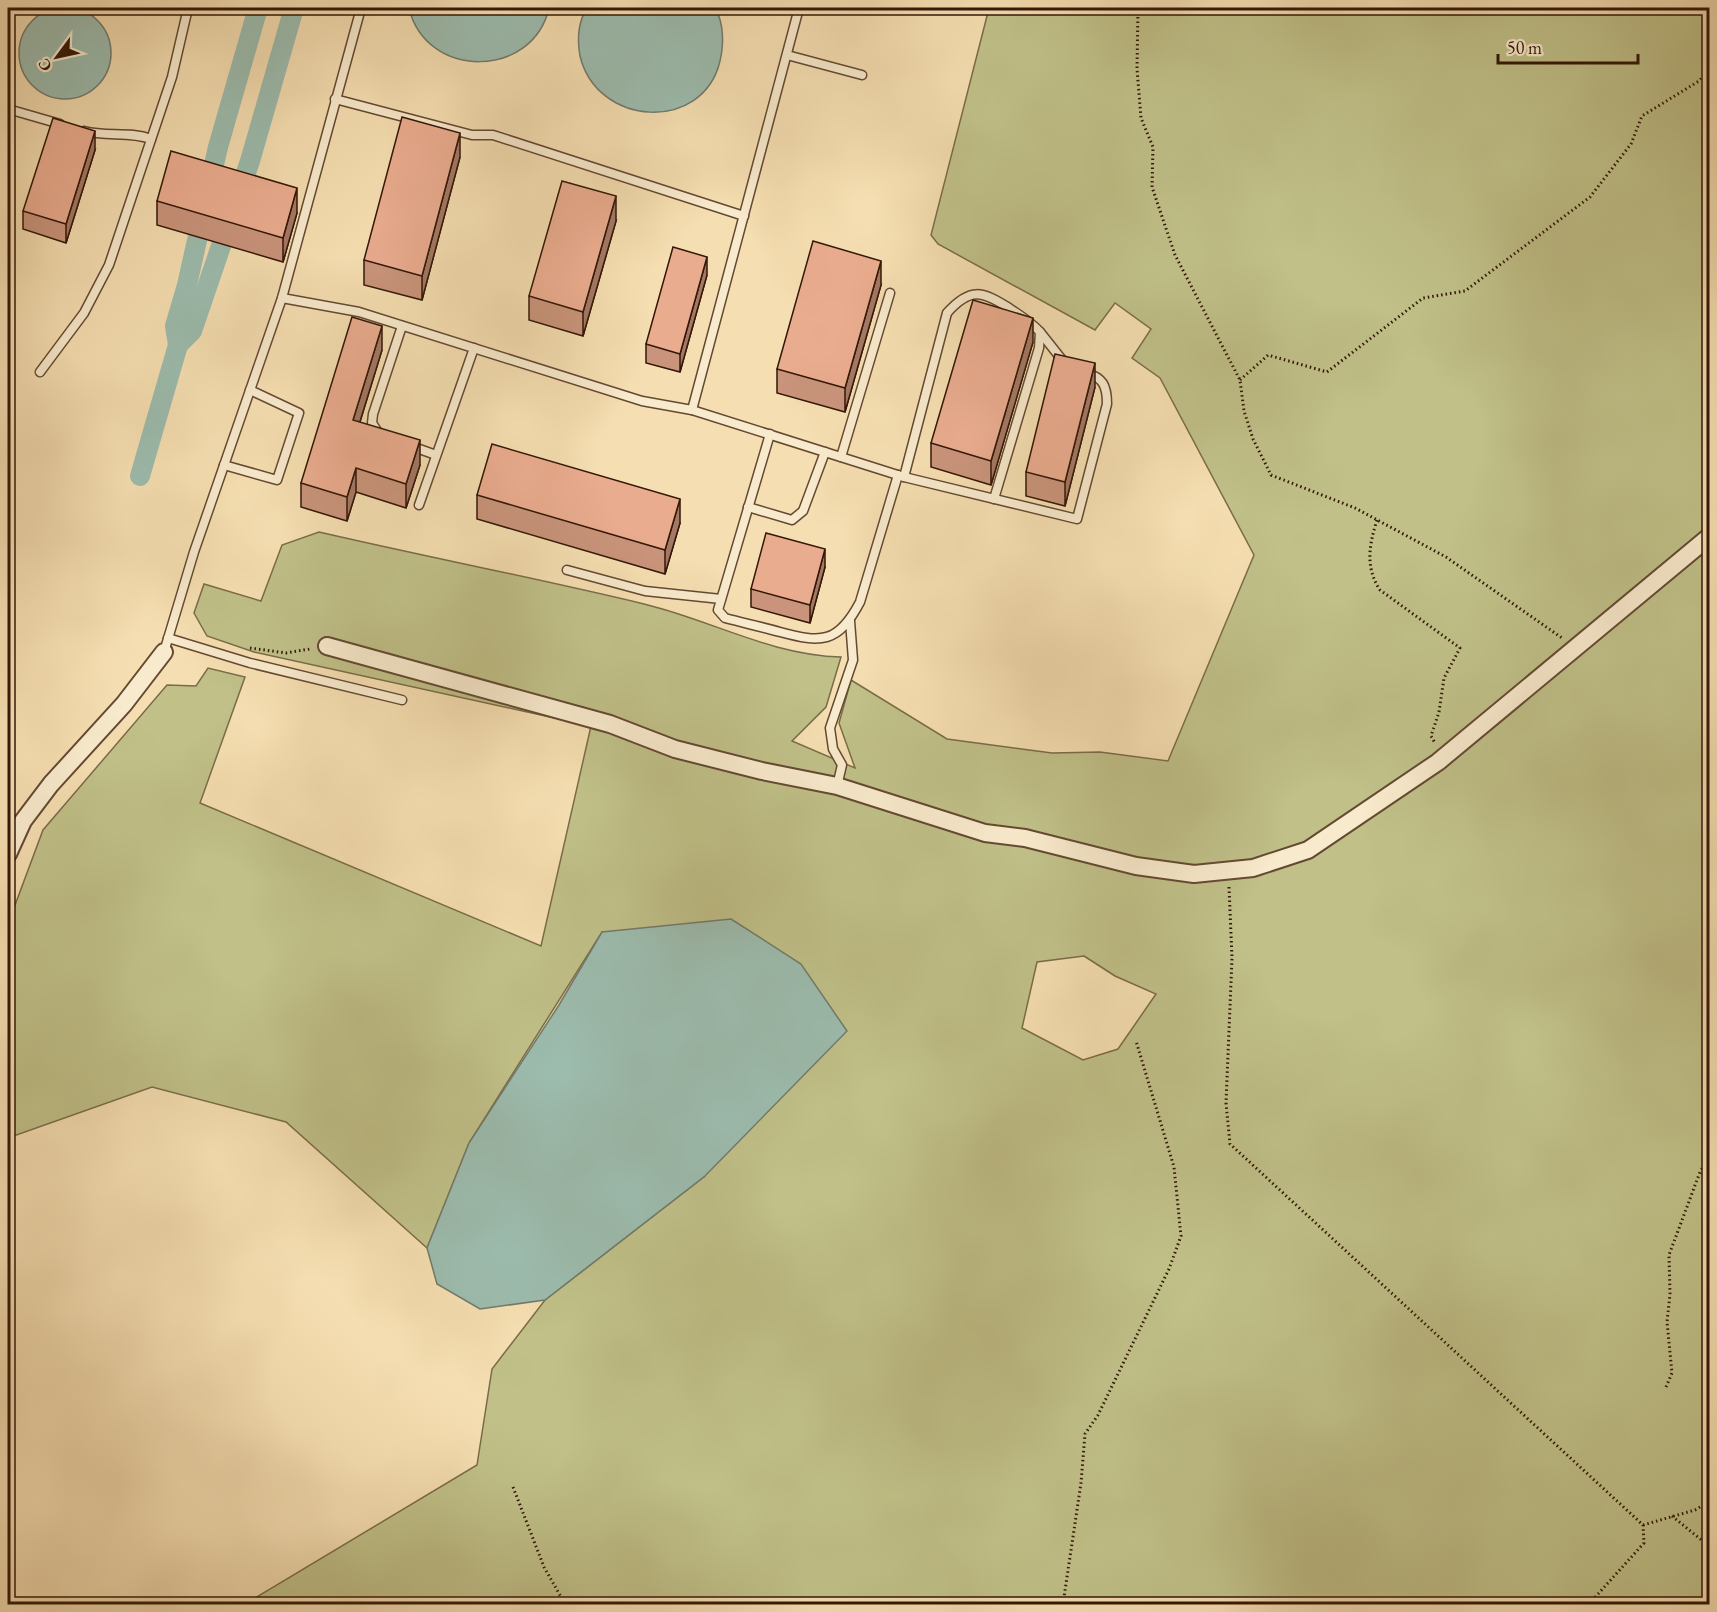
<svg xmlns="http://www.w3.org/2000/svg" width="1717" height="1612" viewBox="0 0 1717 1612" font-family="'EB Garamond',serif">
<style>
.green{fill:#c0c088;stroke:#7a6c48;stroke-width:1.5;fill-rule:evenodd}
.water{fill:#9cbcae;stroke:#727a6b;stroke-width:1.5}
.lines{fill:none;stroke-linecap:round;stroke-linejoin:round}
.canal{stroke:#9cbcae;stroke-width:20}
.service-casing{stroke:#644932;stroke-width:11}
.minor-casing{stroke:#644932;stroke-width:20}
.path{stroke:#331707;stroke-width:3;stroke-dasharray:1.5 3;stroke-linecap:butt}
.service{stroke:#f8eacc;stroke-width:8}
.minor{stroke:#f8eacc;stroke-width:16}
.wall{fill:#c9947b;stroke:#331707;stroke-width:1.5}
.shaded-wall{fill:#a47864;stroke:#331707;stroke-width:1.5}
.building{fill:#eaac8f;stroke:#331707;stroke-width:1.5}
</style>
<rect width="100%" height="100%" fill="#f5deb1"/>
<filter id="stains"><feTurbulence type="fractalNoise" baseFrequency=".00333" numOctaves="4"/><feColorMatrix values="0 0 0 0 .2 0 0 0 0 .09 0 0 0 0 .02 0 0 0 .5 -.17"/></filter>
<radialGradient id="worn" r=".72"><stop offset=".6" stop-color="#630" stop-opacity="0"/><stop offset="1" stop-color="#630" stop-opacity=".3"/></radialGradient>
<path class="green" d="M989 8H1709V1604H245L477 1465 492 1369 545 1300 705 1176 602 932 469 1143 427 1248 286 1122 152 1087 8 1138V924L43 830 167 685 196 686 208 668 245 677 200 803 541 946 591 726 254 652 207 636 194 613 204 584 261 601 282 545 319 532C427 557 536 578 644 604 711 620 770 655 841 657L826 707 792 741 855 768 839 723 851 680 947 739 1052 753 1100 752 1168 761 1254 555 1160 378 1132 358 1151 329 1115 303 1095 330 938 244 931 235ZM1084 956 1115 976 1156 994 1118 1049 1083 1060 1022 1028 1037 962Z"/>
<g class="water">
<circle cx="65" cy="53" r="46"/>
<path d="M409 8H549C533 79 426 80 409 8Z"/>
<path d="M587 8H715C724 23 724 44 720 61 703 133 597 127 580 56 577 39 578 22 587 8Z"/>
<polygon points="731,919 801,964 847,1031 705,1176 545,1300 480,1309 437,1284 427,1248 469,1143 559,1005 602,932"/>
</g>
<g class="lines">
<g class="canal">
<polyline points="178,345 192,331 250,161 294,8"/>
<polyline points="140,476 178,345 175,326 187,285 218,147 258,8"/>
</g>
<defs>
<g id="service">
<polyline points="787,55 862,75"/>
<polyline points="335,99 472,135 493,135 744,216"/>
<polyline points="8,109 60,124"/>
<path d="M84 131C107 137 129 131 151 139"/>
<path d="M282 298 359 312 642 401 692 410 904 477 1077 519 1107 404C1107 385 1103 378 1085 372"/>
<polyline points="1040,332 1063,361"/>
<polyline points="40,372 84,313 109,265 172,77 188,8"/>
<polyline points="692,410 799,8"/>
<polyline points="379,434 372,423 373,414 402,326"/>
<path d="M770 434 718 610 725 618C744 623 762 627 780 632 821 643 838 644 860 602L898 475"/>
<polyline points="411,446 436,455"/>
<polyline points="841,457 890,293"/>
<polyline points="224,465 277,480 299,413 250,390"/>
<path d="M904 477 947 313C970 287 982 291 1009 308 1021 316 1031 322 1040 332L1039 348 994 499"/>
<polyline points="419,505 474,348"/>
<polyline points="748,507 792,520 803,511 825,452"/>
<polyline points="567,570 645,591 721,599"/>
<polyline points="168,638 250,663 402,700"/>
<polyline points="164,652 194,552 282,298 361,8"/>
<polyline points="837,786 842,765 833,749 830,728 853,660 850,621"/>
</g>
<g id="minor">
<polyline points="327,646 610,724 675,749 762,771 837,786 985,833 1025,838 1136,866 1194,874 1253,868 1308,850 1438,762 1710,536"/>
<polyline points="8,854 23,821 51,784 124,704 164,652"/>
</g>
</defs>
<use href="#service" class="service-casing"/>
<use href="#minor" class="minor-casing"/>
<g class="path">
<polyline points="1138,8 1137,69 1141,118 1153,147 1152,187 1175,255 1240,380 1244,411 1253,439 1271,475 1355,508 1446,557 1562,638"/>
<polyline points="1240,380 1268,355 1327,372 1423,298 1465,291 1590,197 1631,144 1642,116 1699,81 1710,68"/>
<path d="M1377 520C1369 545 1365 567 1380 590L1460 648 1444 678 1439 712 1431 736 1435 743"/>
<polyline points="250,648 286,653 310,649"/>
<polyline points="1229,887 1232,958 1226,1103 1230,1144 1643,1525 1644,1543 1589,1604"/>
<polyline points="1666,1387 1672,1373 1667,1322 1670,1294 1669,1255 1700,1172 1710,1156"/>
<polyline points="513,1487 544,1567 565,1604"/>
<polyline points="1672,1516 1710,1547"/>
<polyline points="1643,1525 1695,1510 1710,1501"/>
<polyline points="1063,1604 1081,1483 1085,1434 1098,1415 1169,1269 1181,1236 1174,1167 1136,1041"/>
</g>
<use href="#service" class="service"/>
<use href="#minor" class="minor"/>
</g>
<g class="wall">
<polygon points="95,150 66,243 23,229 23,211"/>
<polygon points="460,157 422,300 364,285 364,260"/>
<polygon points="157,201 297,213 283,262 157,225"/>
<polygon points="616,221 583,336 529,320 529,296"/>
<polygon points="707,275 680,372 646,363 646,344"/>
<polygon points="881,285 845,412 777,393 777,369"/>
<polygon points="1033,342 991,485 931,467 931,443"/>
<polygon points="382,350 360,422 420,465 406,508 356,492 347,521 301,507 301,483"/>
<polygon points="1095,387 1065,506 1026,496 1026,472"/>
<polygon points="477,495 680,523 665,574 477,519"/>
<polygon points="825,567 810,623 751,607 751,589"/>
</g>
<g class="shaded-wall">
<polygon points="95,131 95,150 66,243 66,224"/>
<polygon points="460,133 460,157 422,300 422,276"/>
<polygon points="297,188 297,213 283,262 283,238"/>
<polygon points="616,196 616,221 583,336 583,312"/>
<polygon points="707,257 707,275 680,372 680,354"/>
<polygon points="881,261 881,285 845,412 845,388"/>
<polygon points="1033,318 1033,342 991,485 991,461"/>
<polygon points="382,326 382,350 353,444 353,420"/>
<polygon points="1095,363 1095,387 1065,506 1065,482"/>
<polygon points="420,440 420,465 406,508 406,484"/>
<polygon points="356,468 356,492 347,521 347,497"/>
<polygon points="680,499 680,523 665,574 665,550"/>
<polygon points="825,549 825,567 810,623 810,605"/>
</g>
<g class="building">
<polygon points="402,117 460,133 422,276 364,260"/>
<polygon points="53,118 95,131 66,224 23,211"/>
<polygon points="171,151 297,188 283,238 157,201"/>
<polygon points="562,181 616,196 583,312 529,296"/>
<polygon points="813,241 881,261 845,388 777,369"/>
<polygon points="673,247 707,257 680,354 646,344"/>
<polygon points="973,300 1033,318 991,461 931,443"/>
<polygon points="352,317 382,326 353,420 420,440 406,484 356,468 347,497 301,483"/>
<polygon points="1055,354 1095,363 1065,482 1026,472"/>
<polygon points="492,444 680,499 665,550 477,495"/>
<polygon points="766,533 825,549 810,605 751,589"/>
</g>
<rect width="1717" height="1612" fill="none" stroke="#f5deb1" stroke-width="30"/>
<rect x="9" y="9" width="1699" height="1594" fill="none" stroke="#331707" stroke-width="3"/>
<rect x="15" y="15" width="1687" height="1582" fill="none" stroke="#331707" stroke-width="1.5"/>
<g transform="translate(57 57) rotate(237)" stroke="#f8eacc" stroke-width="4.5" paint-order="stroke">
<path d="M0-4.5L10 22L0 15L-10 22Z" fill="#331707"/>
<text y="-9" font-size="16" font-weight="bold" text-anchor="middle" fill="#331707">С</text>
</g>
<path d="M1498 54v9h140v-9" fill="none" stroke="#331707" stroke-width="3"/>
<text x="1507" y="54" font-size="18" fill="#331707" stroke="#f8eacc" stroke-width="4.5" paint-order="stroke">50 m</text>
<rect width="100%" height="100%" filter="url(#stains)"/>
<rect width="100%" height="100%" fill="url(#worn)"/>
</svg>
